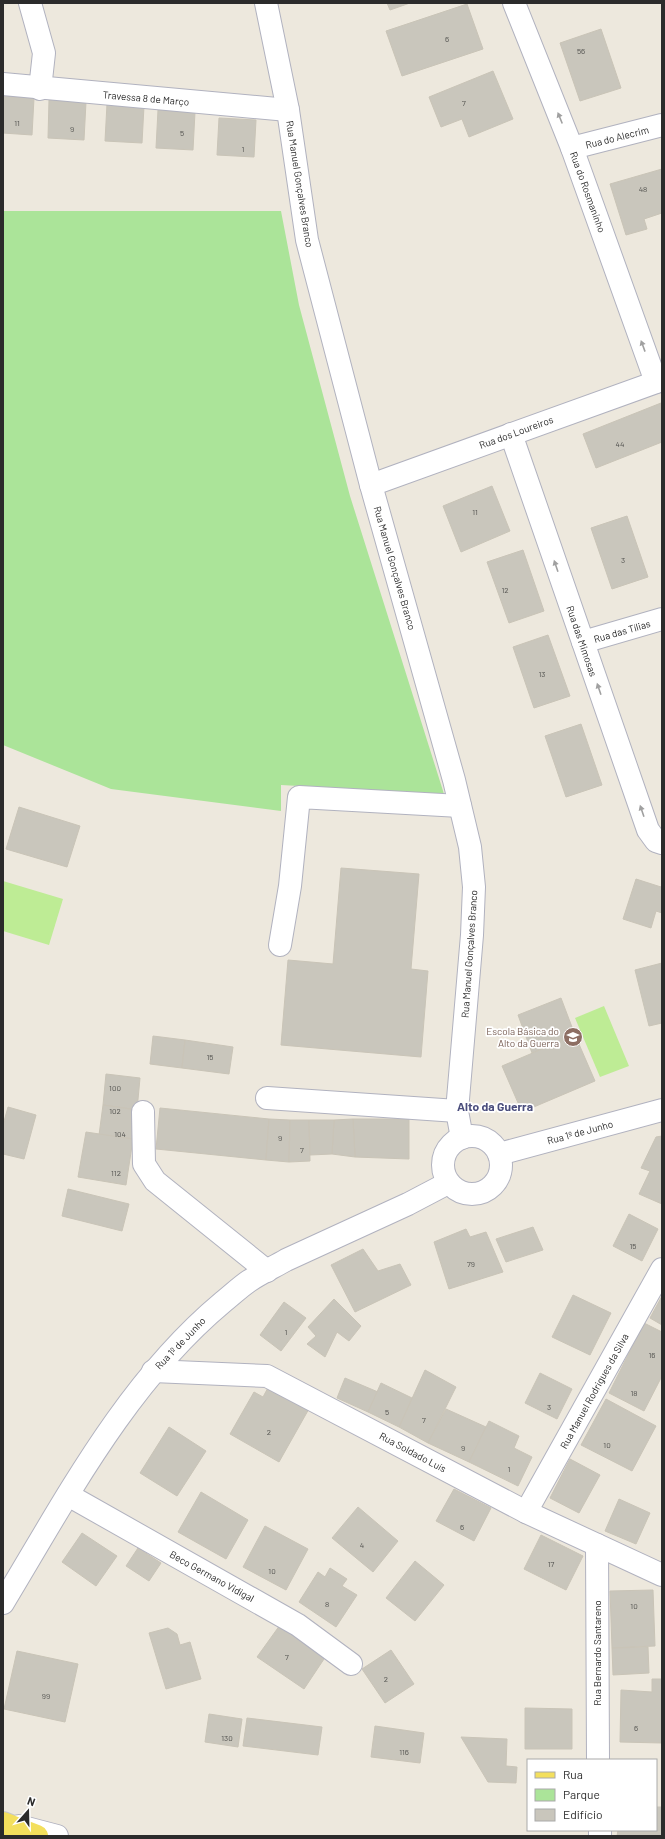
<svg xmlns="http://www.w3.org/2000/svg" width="665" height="1839" viewBox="0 0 665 1839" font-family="Barlow,sans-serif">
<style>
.green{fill:#abe499}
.pitch{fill:#beec95}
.building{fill:#c9c6bc;stroke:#c9c4b7}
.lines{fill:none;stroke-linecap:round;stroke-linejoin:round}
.minor-casing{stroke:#b1b2bf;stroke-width:24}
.major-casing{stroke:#c8c8c8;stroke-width:24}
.minor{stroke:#fff;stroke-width:22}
.major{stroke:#f3df5d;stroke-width:22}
.oneway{fill:#a0a0a0}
.labels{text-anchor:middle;stroke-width:3.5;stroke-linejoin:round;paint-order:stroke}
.number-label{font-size:8px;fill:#52524f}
.street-label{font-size:10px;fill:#2b2b2b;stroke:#fff}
.education-label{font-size:10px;fill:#785e54;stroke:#fff;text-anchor:end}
.quarter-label{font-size:12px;font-weight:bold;fill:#4b4e7d;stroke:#fff}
</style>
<rect width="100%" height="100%" fill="#ede8dd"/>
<polygon class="green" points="3,211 281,211 299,305 350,496 444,794 281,785 281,811 111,789 3,745"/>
<g class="pitch">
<polygon points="3,881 63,899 49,945 3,931"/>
<polygon points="604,1006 629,1066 600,1077 575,1018"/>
</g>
<g class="building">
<polygon points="387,3 410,3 390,10"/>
<polygon points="467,4 483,49 402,76 386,31"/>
<polygon points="601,29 621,88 580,101 560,43"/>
<polygon points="493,71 513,119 469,137 462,119 441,127 429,97"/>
<polygon points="3,96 34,98 32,135 3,133"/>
<polygon points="49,100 86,102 84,140 48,138"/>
<polygon points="107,104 144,106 142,143 105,141"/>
<polygon points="158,110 195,112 193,150 156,148"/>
<polygon points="219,118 256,120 254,157 217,155"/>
<polygon points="662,169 662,213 644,219 647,229 626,235 610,184"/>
<polygon points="661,403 662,442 596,468 583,434"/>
<polygon points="492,486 510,531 461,552 443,506"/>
<polygon points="627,516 648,577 612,589 591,528"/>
<polygon points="523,550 544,611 509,623 487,562"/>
<polygon points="548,635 570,696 534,708 513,647"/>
<polygon points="581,724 602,785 566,797 545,736"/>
<polygon points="19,807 80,826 67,867 6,849"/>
<polygon points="341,868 419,874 411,969 428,971 421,1057 281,1045 288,960 333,964"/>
<polygon points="636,879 661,887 662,884 662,913 656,911 651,928 623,919"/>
<polygon points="662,963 662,1023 649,1026 635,970"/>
<polygon points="561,998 575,1035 532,1053 518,1015"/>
<polygon points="575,1035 595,1081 522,1112 502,1066"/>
<polygon points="153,1036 185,1040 182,1068 150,1064"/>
<polygon points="185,1040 233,1047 229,1074 182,1068"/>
<polygon points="106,1074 140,1078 137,1110 103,1105"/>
<polygon points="103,1105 137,1110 133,1139 99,1135"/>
<polygon points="8,1107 36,1115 24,1159 3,1154 3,1125"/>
<polygon points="160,1108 269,1119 266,1160 156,1149"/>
<polygon points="269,1119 290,1120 289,1162 266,1160"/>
<polygon points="353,1119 409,1119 409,1159 355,1157"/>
<polygon points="353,1119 355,1157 332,1154 334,1120"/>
<polygon points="290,1120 309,1120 310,1161 289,1162"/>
<polygon points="309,1120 334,1120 332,1154 310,1155"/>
<polygon points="86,1132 133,1139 126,1185 78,1177"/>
<polygon points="662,1136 662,1204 639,1194 650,1171 641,1168 656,1137"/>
<polygon points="68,1189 129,1204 122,1231 62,1216"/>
<polygon points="629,1214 658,1229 642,1261 613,1246"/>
<polygon points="533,1227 543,1250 506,1262 496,1239"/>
<polygon points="466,1229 470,1237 486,1232 503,1272 449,1289 434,1242"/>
<polygon points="363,1249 378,1271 400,1264 411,1285 355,1312 331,1265"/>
<polygon points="573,1295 611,1313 590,1355 552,1337"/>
<polygon points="662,1296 662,1325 650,1318"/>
<polygon points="334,1299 361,1326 349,1341 337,1332 325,1357 307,1344 316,1336 308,1327"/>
<polygon points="284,1302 306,1318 281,1351 260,1335"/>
<polygon points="644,1323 662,1332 662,1376 644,1411 609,1393"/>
<polygon points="425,1370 456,1387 428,1443 399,1427"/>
<polygon points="540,1373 572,1389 557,1419 525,1403"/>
<polygon points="345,1378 378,1392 368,1412 337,1398"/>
<polygon points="381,1383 412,1398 399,1427 368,1412"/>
<polygon points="270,1384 310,1407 279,1462 230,1434 254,1392 263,1397"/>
<polygon points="606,1399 656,1426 632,1471 581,1445"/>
<polygon points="446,1409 486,1427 469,1462 428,1443"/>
<polygon points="489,1421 519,1436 514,1448 532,1457 518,1486 469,1462"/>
<polygon points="169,1427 206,1451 177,1496 140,1473"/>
<polygon points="570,1459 600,1475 579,1513 550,1498"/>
<polygon points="454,1489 491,1508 474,1541 436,1521"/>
<polygon points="201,1492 248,1520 226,1559 178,1532"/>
<polygon points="619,1499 650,1513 636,1544 605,1531"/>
<polygon points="358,1507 398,1541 373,1572 332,1538"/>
<polygon points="265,1526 308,1549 286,1590 243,1567"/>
<polygon points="82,1533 117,1556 96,1586 62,1562"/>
<polygon points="541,1535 583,1556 566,1590 524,1569"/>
<polygon points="138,1548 161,1563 149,1581 126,1566"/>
<polygon points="415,1561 444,1585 415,1621 386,1598"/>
<polygon points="330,1568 347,1579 342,1586 357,1595 336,1627 299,1602 318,1572 325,1577"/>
<polygon points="653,1590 655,1646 612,1648 610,1591"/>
<polygon points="280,1625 326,1656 304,1689 257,1657"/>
<polygon points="168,1628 177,1634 180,1645 190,1642 201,1679 166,1689 149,1633"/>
<polygon points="648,1647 649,1673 613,1675 612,1648"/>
<polygon points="391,1650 414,1684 385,1703 362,1669"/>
<polygon points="17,1651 78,1664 65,1722 4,1709"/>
<polygon points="652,1679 662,1679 662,1743 620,1742 621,1690 652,1692"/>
<polygon points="525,1708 572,1709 572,1749 525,1749"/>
<polygon points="209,1714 242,1719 238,1747 205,1742"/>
<polygon points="247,1718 322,1727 318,1755 243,1746"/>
<polygon points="375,1726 424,1733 420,1763 371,1757"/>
<polygon points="461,1737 507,1739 506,1766 517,1767 516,1783 488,1782"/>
<polygon points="656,1807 662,1807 662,1836 617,1836 618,1830 656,1830"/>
</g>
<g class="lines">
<defs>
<g id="minor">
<polyline points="30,3 44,53 40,89"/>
<polyline points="266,3 288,110 307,240 371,485 454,780 470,847 474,887 472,935 457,1111 462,1138"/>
<polyline points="514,3 572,148 656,382"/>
<polyline points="3,84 288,110"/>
<polyline points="572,148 662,125"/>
<polyline points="511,434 648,830 656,841 662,843"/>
<polyline points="371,485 662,380"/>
<polyline points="583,642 662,619"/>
<polyline points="280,945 290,886 299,797 460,806"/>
<polyline points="267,1098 457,1111"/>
<polyline points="143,1112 144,1164 155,1181 267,1271"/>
<circle cx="472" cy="1165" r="29"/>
<polyline points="499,1154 662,1110"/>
<polyline points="153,1371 267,1376 526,1512 662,1575"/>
<polyline points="68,1495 298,1625 351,1664"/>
<polyline points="526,1512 662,1269"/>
<polyline points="597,1545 598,1760"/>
<path d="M3 1603C67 1497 127 1382 223 1302 232 1295 240 1287 249 1281 261 1273 274 1267 286 1260L408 1204 448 1183"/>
<polyline points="19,1826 57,1836"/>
<polyline points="600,1830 600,1836"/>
</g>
<polyline id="major" points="3,1823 37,1836"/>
</defs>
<use href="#minor" class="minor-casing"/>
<use href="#major" class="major-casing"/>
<use href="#minor" class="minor"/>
<use href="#major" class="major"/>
</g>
<defs><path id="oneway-solid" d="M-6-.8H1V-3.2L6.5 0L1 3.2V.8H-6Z"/></defs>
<g class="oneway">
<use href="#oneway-solid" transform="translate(560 118) rotate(-112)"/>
<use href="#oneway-solid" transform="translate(643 346) rotate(-110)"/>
<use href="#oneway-solid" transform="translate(556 566) rotate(-109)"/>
<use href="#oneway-solid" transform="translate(599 689) rotate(-109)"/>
<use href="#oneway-solid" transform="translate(642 811) rotate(-109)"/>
</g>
<defs>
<symbol id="school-disc" viewBox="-11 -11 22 22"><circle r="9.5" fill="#8d6e63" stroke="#fff"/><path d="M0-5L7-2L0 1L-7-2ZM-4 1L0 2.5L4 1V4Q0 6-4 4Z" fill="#fff"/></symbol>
</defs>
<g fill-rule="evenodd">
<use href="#school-disc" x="562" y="1026" width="22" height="22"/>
</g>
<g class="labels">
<g class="number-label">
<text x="447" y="42">6</text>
<text x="581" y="54">56</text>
<text x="464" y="106">7</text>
<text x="17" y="126">11</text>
<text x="72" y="132">9</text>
<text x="182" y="136">5</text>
<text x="243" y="152">1</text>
<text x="643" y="192">48</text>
<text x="620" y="447">44</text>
<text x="475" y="515">11</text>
<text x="623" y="563">3</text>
<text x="505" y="593">12</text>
<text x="542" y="677">13</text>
<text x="210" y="1060">15</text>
<text x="115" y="1091">100</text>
<text x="115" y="1114">102</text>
<text x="120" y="1137">104</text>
<text x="280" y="1141">9</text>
<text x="302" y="1153">7</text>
<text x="116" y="1176">112</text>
<text x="633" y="1249">15</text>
<text x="471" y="1267">79</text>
<text x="286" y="1335">1</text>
<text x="652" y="1358">16</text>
<text x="634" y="1396">18</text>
<text x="549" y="1410">3</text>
<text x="387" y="1415">5</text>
<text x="424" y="1423">7</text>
<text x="269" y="1435">2</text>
<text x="607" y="1448">10</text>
<text x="463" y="1451">9</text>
<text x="509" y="1472">1</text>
<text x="462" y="1530">6</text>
<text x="362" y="1548">4</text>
<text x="551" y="1567">17</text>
<text x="272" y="1574">10</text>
<text x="327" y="1607">8</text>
<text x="634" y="1609">10</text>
<text x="287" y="1660">7</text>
<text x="386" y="1682">2</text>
<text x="46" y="1699">99</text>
<text x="636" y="1731">6</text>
<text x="227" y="1741">130</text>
<text x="404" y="1755">116</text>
</g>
<g class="street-label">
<text transform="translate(146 98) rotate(5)" y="4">Travessa 8 de Março</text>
<text transform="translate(617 137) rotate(-14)" y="4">Rua do Alecrim</text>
<text transform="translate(300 184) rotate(81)" y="4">Rua Manuel Gonçalves Branco</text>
<text transform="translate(588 192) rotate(70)" y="4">Rua do Rosmaninho</text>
<text transform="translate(516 432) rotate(-20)" y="4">Rua dos Loureiros</text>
<text transform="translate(395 568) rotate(74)" y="4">Rua Manuel Gonçalves Branco</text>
<text transform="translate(622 631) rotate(-16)" y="4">Rua das Tílias</text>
<text transform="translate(582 641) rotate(71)" y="4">Rua das Mimosas</text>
<text transform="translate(469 954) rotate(-86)" y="4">Rua Manuel Gonçalves Branco</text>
<text transform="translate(580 1132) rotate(-15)" y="4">Rua 1º de Junho</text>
<text transform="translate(180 1343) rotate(-46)" y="4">Rua 1º de Junho</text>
<text transform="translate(594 1391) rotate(-61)" y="4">Rua Manuel Rodrigues da Silva</text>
<text transform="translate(413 1452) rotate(28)" y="4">Rua Soldado Luís</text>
<text transform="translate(212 1576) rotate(29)" y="4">Beco Germano Vidigal</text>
<text transform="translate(597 1653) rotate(-90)" y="4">Rua Bernardo Santareno</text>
</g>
<g class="education-label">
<text x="559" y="1035">Escola Básica do<tspan x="559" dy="12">Alto da Guerra</tspan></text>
</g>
<g class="quarter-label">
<text x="495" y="1111">Alto da Guerra</text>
</g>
</g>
<rect width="665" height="1839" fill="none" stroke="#2b2b2b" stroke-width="8"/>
<rect x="527" y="1759" width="130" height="72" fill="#ffffff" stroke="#aaaaaa"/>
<rect x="535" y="1772" width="20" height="6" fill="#f3df5d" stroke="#aaaaaa"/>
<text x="563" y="1779" font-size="12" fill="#2b2b2b">Rua</text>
<rect x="535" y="1789" width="20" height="12" fill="#abe499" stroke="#aaaaaa"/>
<text x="563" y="1799" font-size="12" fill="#2b2b2b">Parque</text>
<rect x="535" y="1809" width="20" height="12" fill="#c9c6bc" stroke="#aaaaaa"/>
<text x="563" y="1819" font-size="12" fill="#2b2b2b">Edifício</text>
<g transform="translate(28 1811) rotate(20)" stroke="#ffffff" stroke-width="3" paint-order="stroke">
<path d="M0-3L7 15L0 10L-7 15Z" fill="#2b2b2b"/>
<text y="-6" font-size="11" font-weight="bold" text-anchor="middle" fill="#2b2b2b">N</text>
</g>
</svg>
